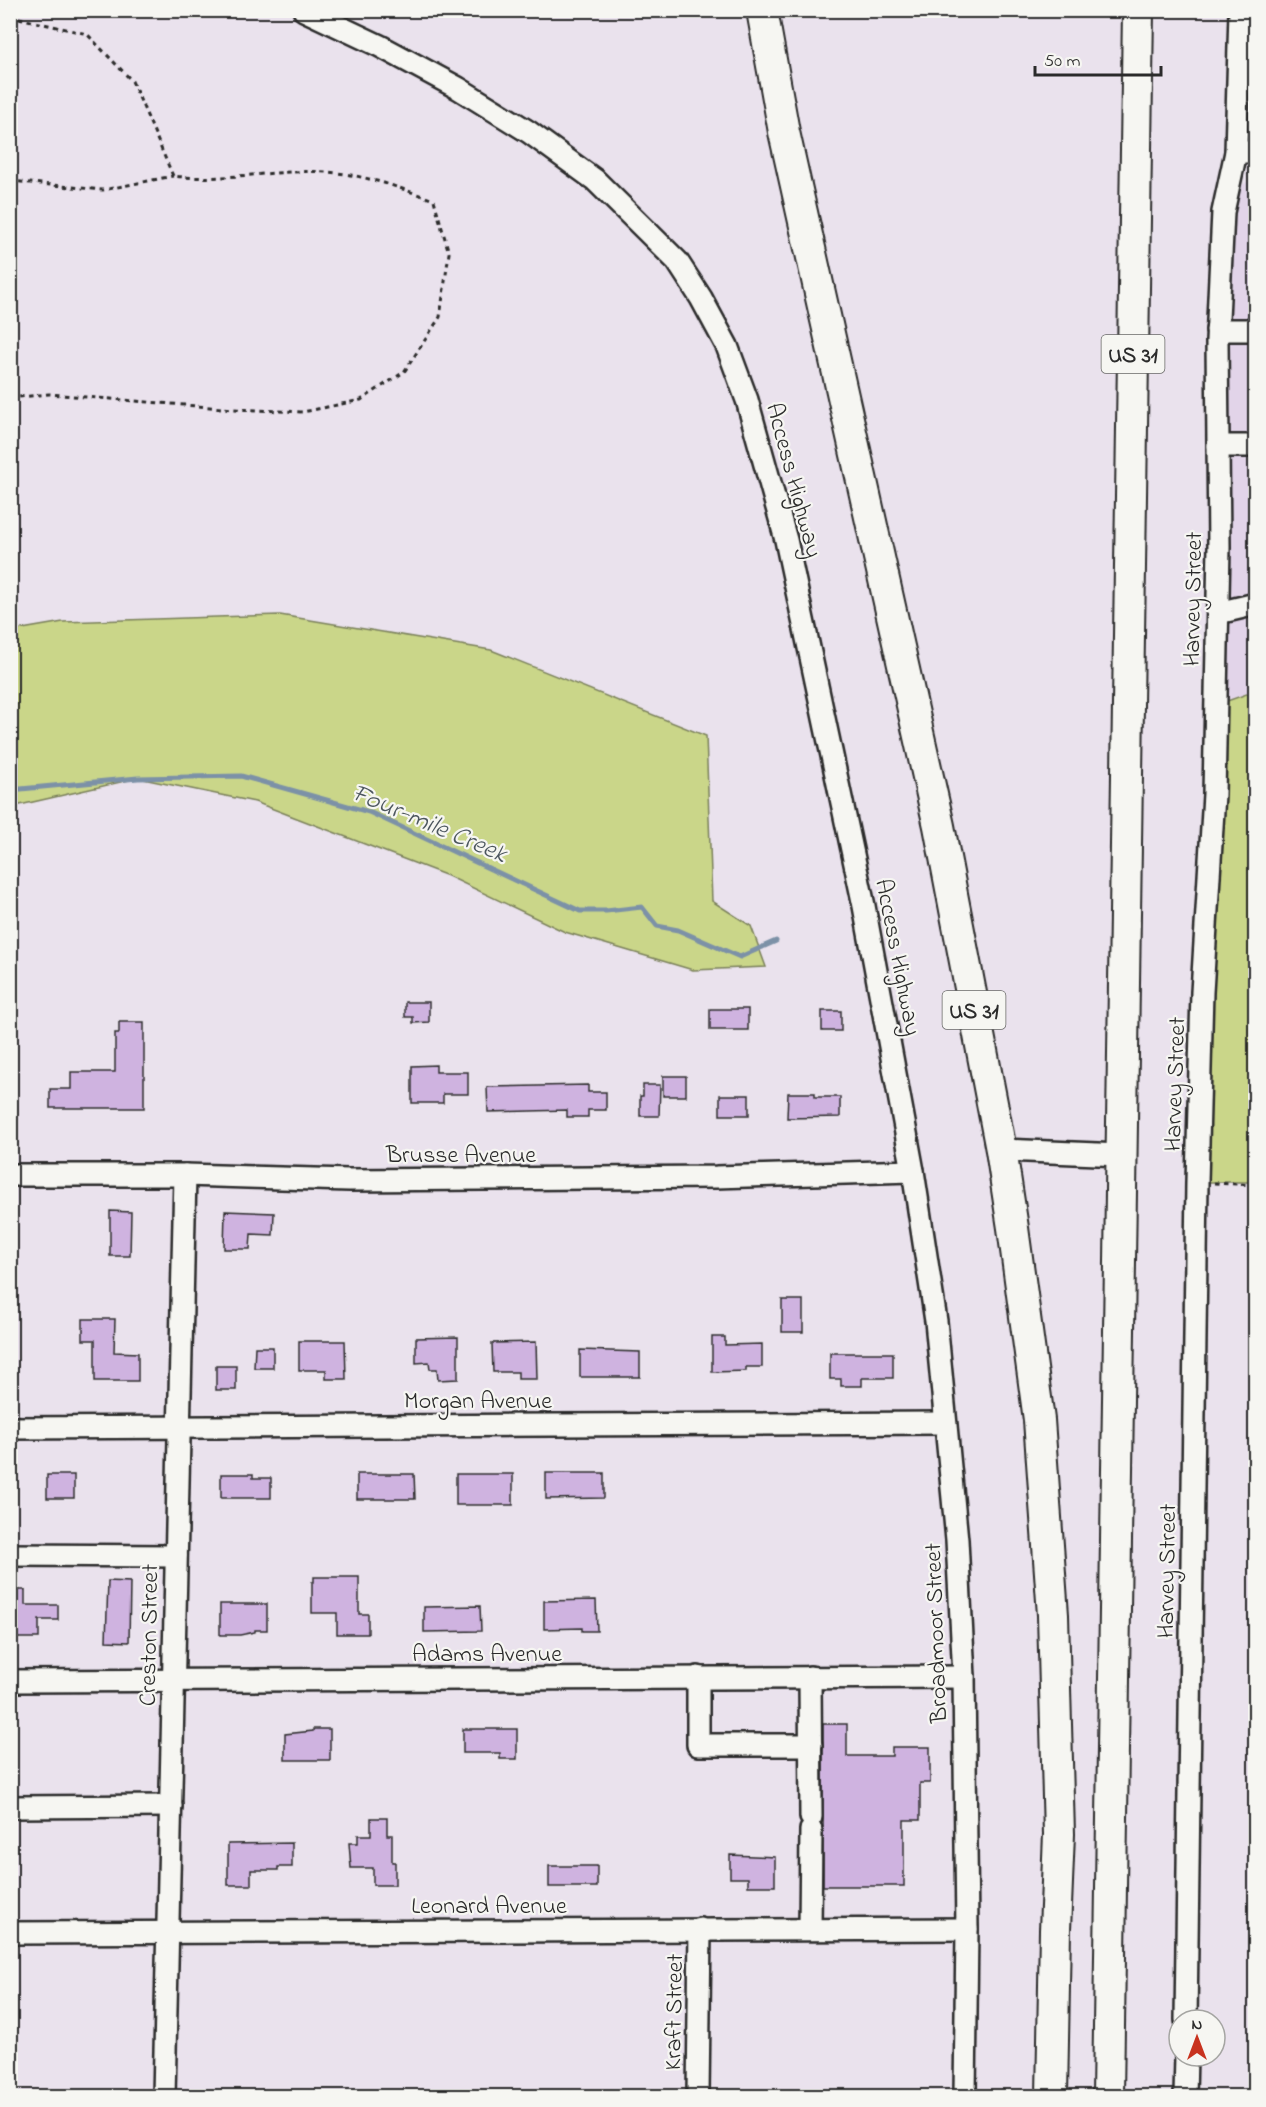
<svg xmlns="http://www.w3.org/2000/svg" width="1266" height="2107" viewBox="0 0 1266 2107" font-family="'Indie Flower',sans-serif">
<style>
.built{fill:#e2d4e9}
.green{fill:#cad689;stroke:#7a805a;stroke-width:1.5}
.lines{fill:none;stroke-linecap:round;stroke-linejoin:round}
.stream{stroke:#7b91a7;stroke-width:5}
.building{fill:#cfb3e0;stroke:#2b2b2b;stroke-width:1.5}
.minor-casing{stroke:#2b2b2b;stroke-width:26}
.highway-casing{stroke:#2b2b2b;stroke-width:34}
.path{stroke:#2b2b2b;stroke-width:3;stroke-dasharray:4.5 4.5;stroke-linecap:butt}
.minor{stroke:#f6f6f2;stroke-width:21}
.highway{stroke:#f6f6f2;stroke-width:30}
.labels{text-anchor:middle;stroke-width:4.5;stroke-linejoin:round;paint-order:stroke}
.shield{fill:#f6f6f2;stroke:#686867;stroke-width:1.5}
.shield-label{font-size:22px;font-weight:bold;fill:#2b2b2b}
.street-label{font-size:24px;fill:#2b2b2b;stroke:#f6f6f2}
.water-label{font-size:26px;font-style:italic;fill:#4c565e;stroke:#f6f6f2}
</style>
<rect width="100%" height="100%" fill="#eae2ed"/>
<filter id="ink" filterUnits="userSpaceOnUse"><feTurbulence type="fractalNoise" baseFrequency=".0167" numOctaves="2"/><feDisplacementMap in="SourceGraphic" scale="12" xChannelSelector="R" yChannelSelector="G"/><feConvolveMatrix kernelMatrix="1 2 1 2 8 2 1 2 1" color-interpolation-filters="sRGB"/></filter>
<g filter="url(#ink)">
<polygon class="built" points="1254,176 1255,176 1255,1182 1216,705 1223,409 1232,194"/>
<g class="green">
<polygon points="280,615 491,650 706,736 712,901 751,926 766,967 693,970 565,932 448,876 255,802 138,778 11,807 11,631 63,622"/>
<polygon points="1255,691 1255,1182 1197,1182 1216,705"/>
</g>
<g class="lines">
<polyline class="stream" points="10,790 138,778 241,776 369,812 580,911 606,911 642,907 657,926 678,930 740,957 776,941"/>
</g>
<g class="building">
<polygon points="405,1002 429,1002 429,1022 413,1023 413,1017 405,1017"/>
<rect x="710" y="1009" width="38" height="21"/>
<rect x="822" y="1011" width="19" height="20"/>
<polygon points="119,1022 144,1022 144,1108 50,1108 50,1089 71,1089 71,1072 115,1072 115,1033 119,1033"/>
<polygon points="436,1065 436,1072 468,1072 468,1094 443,1094 443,1103 412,1103 412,1066"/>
<rect x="663" y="1076" width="23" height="20"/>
<polygon points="588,1085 588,1092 606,1092 606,1110 588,1110 588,1117 567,1117 567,1110 488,1112 487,1087"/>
<polygon points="643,1085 660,1085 659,1116 640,1116 640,1096 643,1096"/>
<polygon points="788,1093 815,1093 815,1097 840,1097 840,1117 787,1118"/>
<rect x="720" y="1095" width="29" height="20"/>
<polygon points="110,1211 131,1212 130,1256 110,1256"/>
<polygon points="225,1211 274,1213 273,1235 251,1234 250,1249 224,1249"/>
<rect x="782" y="1300" width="21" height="32"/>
<polygon points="83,1319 115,1319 114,1352 138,1353 138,1381 95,1381 95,1340 83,1340"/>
<polygon points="458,1337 458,1379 438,1380 437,1369 430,1369 429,1362 416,1363 416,1338"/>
<polygon points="712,1337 725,1337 725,1345 762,1344 762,1367 746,1367 746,1371 712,1372"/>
<polygon points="299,1341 345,1341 346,1379 326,1379 326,1370 299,1370"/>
<polygon points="536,1342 537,1379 518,1379 518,1372 493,1372 492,1343"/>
<polygon points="255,1347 273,1347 273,1368 254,1368"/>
<polygon points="580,1350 640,1352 640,1377 580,1377"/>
<polygon points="830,1353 893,1353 893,1378 862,1378 862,1386 841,1386 841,1379 830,1379"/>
<rect x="216" y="1366" width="20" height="24"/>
<polygon points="546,1473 604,1473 604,1498 546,1499"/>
<polygon points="221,1474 253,1474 253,1478 271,1478 271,1498 221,1498"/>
<polygon points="357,1474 414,1474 415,1499 357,1499"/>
<rect x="456" y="1474" width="57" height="31"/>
<rect x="47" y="1475" width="27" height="23"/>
<polygon points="314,1577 359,1577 359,1614 368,1614 368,1634 337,1634 337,1613 312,1613 312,1582 314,1582"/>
<polygon points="108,1581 130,1582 129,1642 106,1641"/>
<polygon points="10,1590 25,1590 25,1605 58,1605 58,1620 39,1620 39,1638 17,1638 18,1615 10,1615"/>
<polygon points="596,1600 597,1631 582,1631 582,1628 544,1629 544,1601"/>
<polygon points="220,1604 267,1604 267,1630 255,1630 255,1632 240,1635 220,1635"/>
<polygon points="480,1606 481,1631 424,1632 424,1607"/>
<polygon points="823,1724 847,1724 847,1756 892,1756 892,1747 930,1747 930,1783 920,1783 920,1820 904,1820 904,1886 823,1886"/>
<polygon points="313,1729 330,1729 330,1760 285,1760 285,1734 313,1731"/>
<polygon points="463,1729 517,1729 517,1759 500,1759 500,1753 463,1753"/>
<polygon points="371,1818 387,1818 387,1835 392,1835 392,1862 395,1862 395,1885 373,1885 373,1868 351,1868 349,1843 358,1843 358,1835 371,1835"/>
<polygon points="292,1843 292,1867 278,1867 278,1870 251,1870 251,1885 228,1885 228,1844"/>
<polygon points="730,1855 775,1857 775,1886 748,1886 748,1878 730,1878"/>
<rect x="549" y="1866" width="48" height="21"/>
</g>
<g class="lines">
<defs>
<g id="minor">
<polyline points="304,10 380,46 458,88 529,132 595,180 677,261 701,298 727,346 747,400 786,540 864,906 913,1171 936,1321 957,1540 964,1677 967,1929 965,2096"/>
<polyline points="1236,152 1256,152"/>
<polyline points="1217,330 1250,330 1256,326"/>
<polyline points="1218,446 1256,446"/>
<polyline points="1218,613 1256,604"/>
<polyline points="1001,1150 1121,1155"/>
<polyline points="10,1175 185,1175 349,1180 716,1177 913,1171"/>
<polyline points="10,1428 945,1423"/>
<polyline points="10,1555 176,1556"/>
<polyline points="698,1677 698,1745 811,1745"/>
<polyline points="810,1677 811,1817"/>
<polyline points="10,1681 964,1677"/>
<polyline points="10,1807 171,1806"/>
<polyline points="810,1929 811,1830"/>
<polyline points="10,1933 967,1929"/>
<polyline points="1186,2020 1197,1182 1202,992 1214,794 1219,547 1217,341 1223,212 1236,152 1240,10"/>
<polyline points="164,2096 185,1175"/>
<polyline points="698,2096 700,1929"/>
<polyline points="1185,2096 1186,2056"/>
</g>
<g id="highway">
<polyline points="762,10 784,132 939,826 1001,1150 1013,1228 1039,1420 1053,1615 1059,1834 1055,1930 1052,2096"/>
<polyline points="1108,2096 1138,10"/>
</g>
</defs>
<use href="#minor" class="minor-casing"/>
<use href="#highway" class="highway-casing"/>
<g class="path">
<path d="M10 16 87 34 132 81 173 176C224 182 275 169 326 172 363 174 400 188 434 200L449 253 440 317 404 372 361 400 303 412 234 409 49 394 10 398"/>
<polyline points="10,181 103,190 173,176"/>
<polyline points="1214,1183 1256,1185"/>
</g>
<use href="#minor" class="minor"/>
<use href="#highway" class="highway"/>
</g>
</g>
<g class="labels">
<g class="shield">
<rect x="1101.5" y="335" width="63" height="38" rx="4.5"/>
<rect x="942.5" y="991" width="63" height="38" rx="4.5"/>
</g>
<g class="shield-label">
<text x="1133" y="362">US 31</text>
<text x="974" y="1018">US 31</text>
</g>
<g class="street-label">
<text transform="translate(795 480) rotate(75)" y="8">Access Highway</text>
<text transform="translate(1192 599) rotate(-89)" y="8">Harvey Street</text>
<text transform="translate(899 957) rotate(79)" y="8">Access Highway</text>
<text transform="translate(1174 1084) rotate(-88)" y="8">Harvey Street</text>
<text x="461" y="1162">Brusse Avenue</text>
<text x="478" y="1408">Morgan Avenue</text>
<text transform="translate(1166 1571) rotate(-89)" y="8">Harvey Street</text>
<text transform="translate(935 1633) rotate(-92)" y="8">Broadmoor Street</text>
<text transform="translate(148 1635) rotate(-89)" y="8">Creston Street</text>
<text x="487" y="1661">Adams Avenue</text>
<text x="489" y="1913">Leonard Avenue</text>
<text transform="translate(673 2012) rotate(-89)" y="8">Kraft Street</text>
</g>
<g class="water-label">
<text transform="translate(430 822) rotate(23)" y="9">Four-mile Creek</text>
</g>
</g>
<rect width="1266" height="2107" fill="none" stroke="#f6f6f2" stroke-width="36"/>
<rect x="18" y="18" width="1230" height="2071" fill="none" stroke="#2b2b2b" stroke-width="2" filter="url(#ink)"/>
<g transform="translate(1197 2038)"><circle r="28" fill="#f6f6f2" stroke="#a5a5a2" stroke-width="1.5"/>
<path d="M0-4.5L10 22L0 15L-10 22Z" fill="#c8321e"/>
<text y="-9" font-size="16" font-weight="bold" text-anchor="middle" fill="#2b2b2b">N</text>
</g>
<path d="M1035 66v9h126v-9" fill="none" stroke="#2b2b2b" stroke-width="3"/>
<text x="1044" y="66" font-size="18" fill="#2b2b2b" stroke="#f6f6f2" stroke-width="4.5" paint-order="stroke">50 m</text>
</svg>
